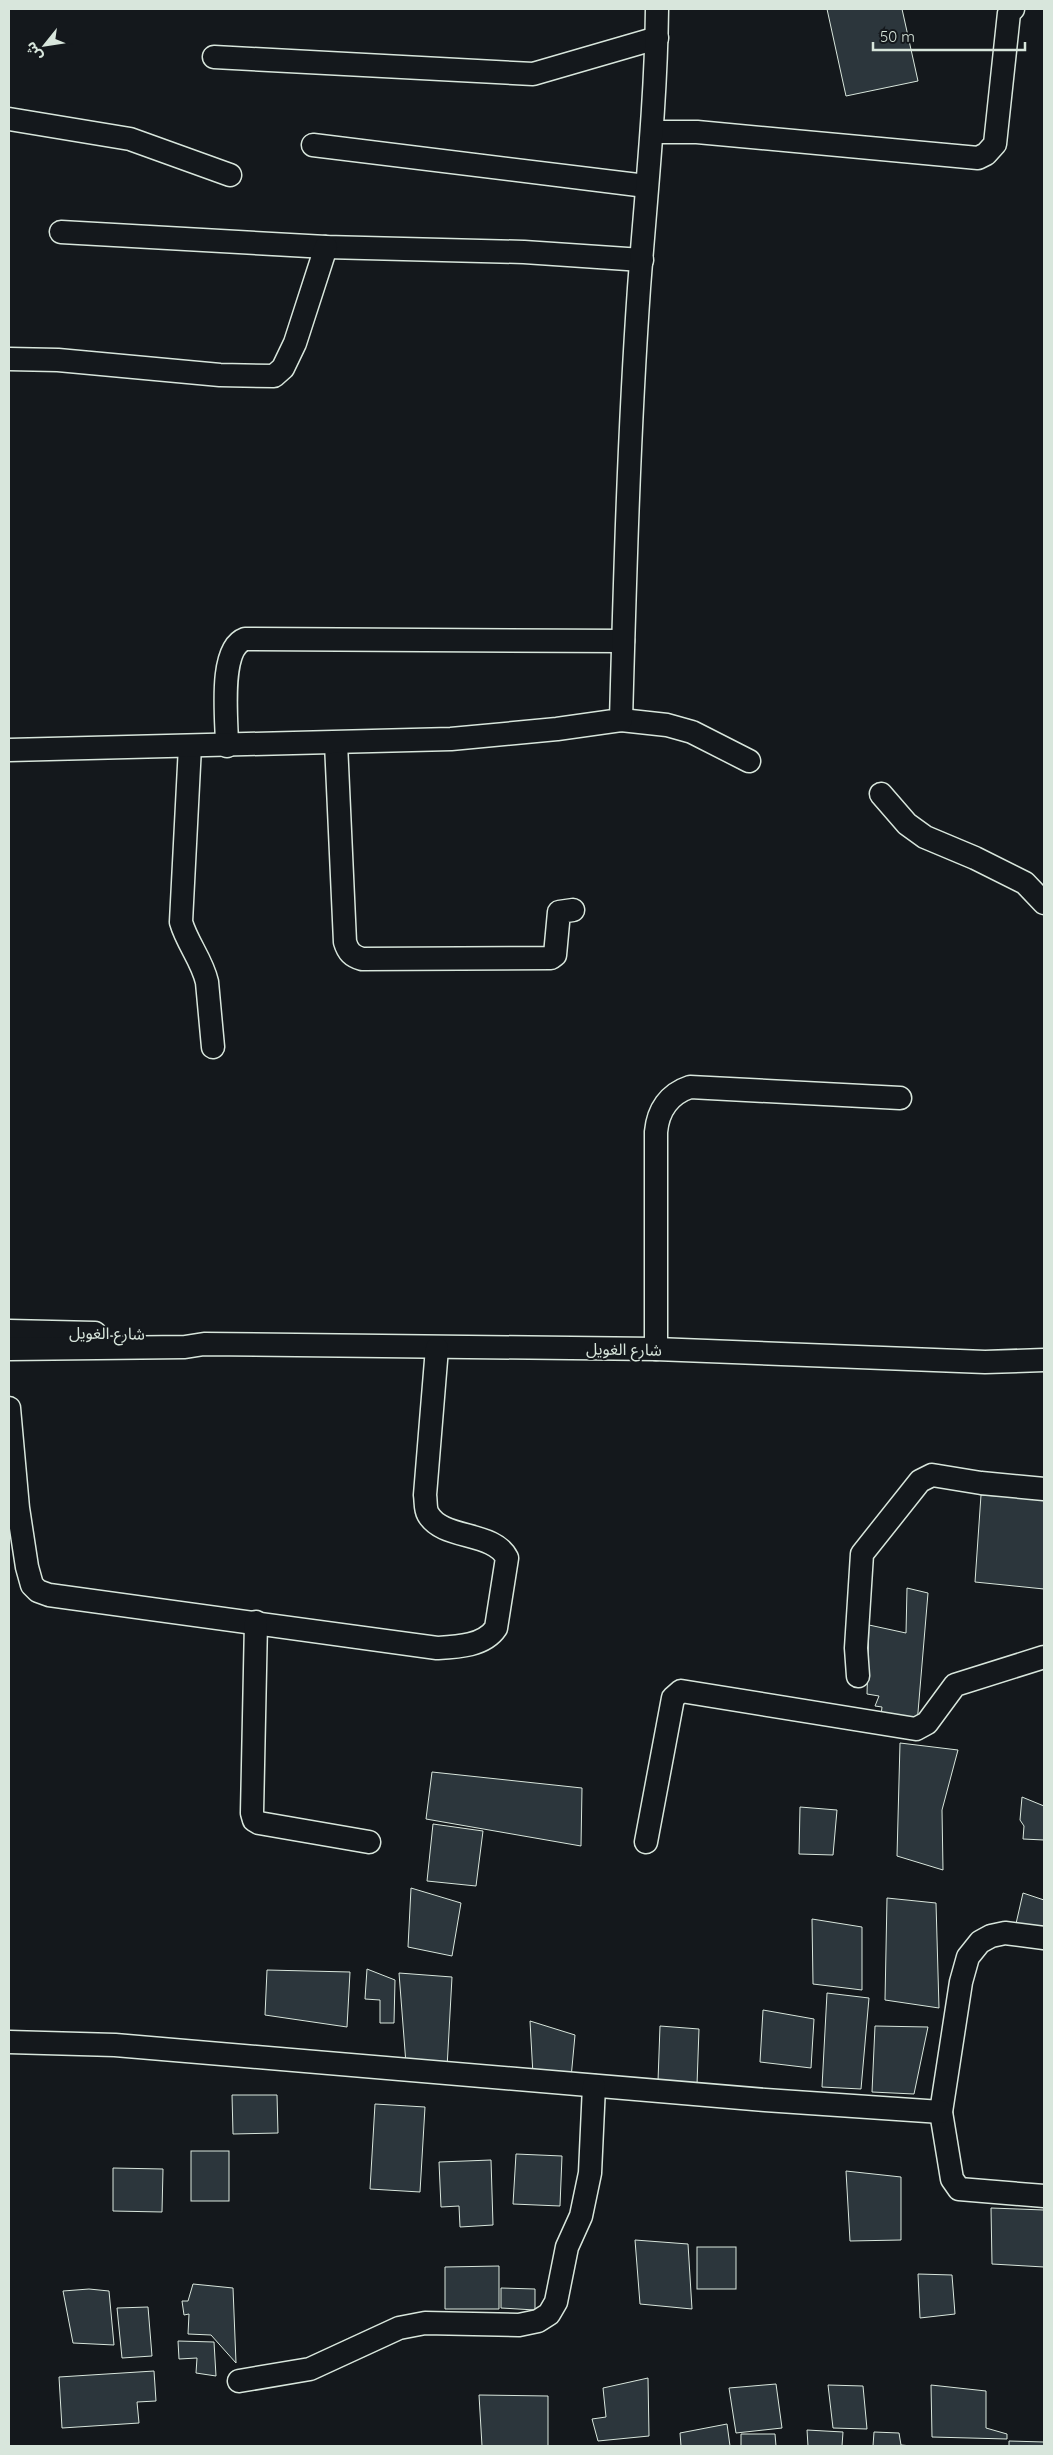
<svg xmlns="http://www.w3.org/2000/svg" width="1053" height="2455" viewBox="0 0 1053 2455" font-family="Quicksand,'Noto Sans Arabic',sans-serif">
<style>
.building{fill:#2c363c;stroke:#d8e6dc}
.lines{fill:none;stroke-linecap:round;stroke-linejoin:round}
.minor-casing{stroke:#d8e6dc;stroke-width:25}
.minor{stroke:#14181c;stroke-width:22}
.labels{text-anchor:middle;stroke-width:4;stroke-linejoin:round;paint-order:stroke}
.street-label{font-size:16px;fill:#d8e6dc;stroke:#14181c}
</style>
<rect width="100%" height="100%" fill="#14181c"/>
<g class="building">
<polygon points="827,9 902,9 918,81 846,96"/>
<polygon points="981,1495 1044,1499 1044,1589 975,1582"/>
<polygon points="907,1588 928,1593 916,1736 879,1732 882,1707 875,1706 879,1696 867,1694 869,1625 906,1633"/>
<polygon points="900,1743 958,1750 942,1810 943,1870 897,1856"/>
<polygon points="432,1772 582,1788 581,1846 426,1819"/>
<polygon points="1022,1797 1044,1806 1044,1840 1023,1839 1024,1826 1020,1820"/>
<polygon points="800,1807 837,1810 833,1855 799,1854"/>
<polygon points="433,1824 483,1831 476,1886 427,1881"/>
<polygon points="411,1888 461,1903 452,1956 408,1947"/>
<polygon points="1023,1893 1044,1900 1044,1931 1015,1928"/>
<polygon points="887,1898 936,1903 939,2008 885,2000"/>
<polygon points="812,1919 862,1927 862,1990 813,1984"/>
<polygon points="367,1969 395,1980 394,2023 380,2023 380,2000 365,1999"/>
<polygon points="267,1970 350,1972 347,2027 265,2015"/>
<polygon points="399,1973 452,1977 447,2068 406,2064"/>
<polygon points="827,1993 869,1998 861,2089 822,2087"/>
<polygon points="763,2010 814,2019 811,2068 760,2062"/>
<polygon points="530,2021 575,2035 571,2078 533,2075"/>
<polygon points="660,2026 699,2029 697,2085 658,2081"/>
<polygon points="875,2026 928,2027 914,2094 872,2092"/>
<polygon points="232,2095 277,2095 278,2133 233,2134"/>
<polygon points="375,2104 425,2107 420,2192 370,2189"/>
<rect x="191" y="2151" width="38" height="50"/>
<polygon points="516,2154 562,2156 560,2206 513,2204"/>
<polygon points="491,2160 493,2225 460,2227 459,2206 441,2207 439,2162"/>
<polygon points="113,2168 163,2169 162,2212 113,2211"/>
<polygon points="846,2171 901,2177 901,2240 850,2241"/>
<polygon points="991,2208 1044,2210 1044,2267 992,2264"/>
<polygon points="635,2240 688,2244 692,2309 640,2304"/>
<rect x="697" y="2247" width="39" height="42"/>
<polygon points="499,2266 499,2309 445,2309 445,2267"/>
<polygon points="918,2274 952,2275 955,2314 920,2318"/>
<polygon points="193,2284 233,2288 236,2363 211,2335 188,2334 189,2314 184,2315 182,2301 188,2301"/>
<polygon points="501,2288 535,2289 535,2310 501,2308"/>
<polygon points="89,2289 109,2291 114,2345 73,2343 63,2291"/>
<polygon points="148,2307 152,2356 122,2358 117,2308"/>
<polygon points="178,2341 214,2342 216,2376 196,2373 197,2358 179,2359"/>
<polygon points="154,2371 156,2401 137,2402 139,2423 62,2428 59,2377"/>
<polygon points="648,2378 649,2436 598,2441 592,2419 606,2417 603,2388"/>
<polygon points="776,2384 782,2428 736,2433 729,2388"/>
<polygon points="828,2385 863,2386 867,2429 833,2428"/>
<polygon points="931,2385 986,2391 986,2428 1007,2434 1007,2439 932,2437"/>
<polygon points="479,2395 548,2396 548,2446 482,2446"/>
<polygon points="727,2424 730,2446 681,2446 680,2433"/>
<polygon points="807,2430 843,2432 842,2446 808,2446"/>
<polygon points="874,2432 899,2433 901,2445 912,2446 873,2446"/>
<polygon points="741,2434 775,2434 776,2446 741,2446"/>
<polygon points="1009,2441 1044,2442 1044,2446 1009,2446"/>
</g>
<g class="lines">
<defs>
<g id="minor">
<polyline points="214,57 533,74 657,38"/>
<polyline points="9,119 130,139 230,175"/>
<polyline points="653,132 697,132 978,158 986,154 995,144 1009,13 1013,9"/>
<polyline points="313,145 646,186"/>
<polyline points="61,232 326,247 524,252 642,260"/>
<polyline points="9,359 58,360 220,375 274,376 283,368 295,343 326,247"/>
<polyline points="621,720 667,725 692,732 749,761"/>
<path d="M336 743 345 942C348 952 352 956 362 959L551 958 555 955 559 912 573 910"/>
<path d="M190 746 181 922C187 943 202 960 207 982L213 1047"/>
<path d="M227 746C227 720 218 649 245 639L623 641"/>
<path d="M9 750 451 739 557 729 621 720C625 576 629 432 639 288 646 195 656 102 657 9"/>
<polyline points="881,794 907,824 925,837 975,858 1025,883 1044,903"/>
<polyline points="9,1331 95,1333"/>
<polyline points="9,1349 185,1347 204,1344 656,1349 985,1362 1044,1360"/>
<path d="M656 1349V1132C658 1110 669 1094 690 1087L900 1098"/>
<path d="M9 1408 18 1508 27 1567 32 1585 38 1591 49 1595 437 1648C457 1647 484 1646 496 1628L507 1558C494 1531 442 1540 428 1514 425 1509 426 1501 425 1495L437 1348"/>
<polyline points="256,1622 252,1813 254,1820 259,1823 369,1842"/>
<polyline points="858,1676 856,1648 862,1554 920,1481 932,1475 981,1483 1044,1489"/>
<polyline points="646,1842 673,1698 681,1691 916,1729 927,1723 955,1685 1044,1657"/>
<polyline points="1044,1938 1005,1933 991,1936 980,1942 968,1957 961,1982 941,2112 952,2179 959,2189 1044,2196"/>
<polyline points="9,2042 115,2045 765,2100 941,2112"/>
<polyline points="239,2381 310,2369 399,2328 425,2323 519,2325 538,2321 549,2314 556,2302 567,2247 581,2216 590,2173 594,2086"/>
</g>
</defs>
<use href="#minor" class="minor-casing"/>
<use href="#minor" class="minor"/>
</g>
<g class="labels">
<g class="street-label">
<text transform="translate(107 1333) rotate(1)" y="6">شارع الغويل</text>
<text transform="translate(624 1349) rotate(1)" y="6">شارع الغويل</text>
</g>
</g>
<rect width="1053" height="2455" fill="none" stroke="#d8e6dc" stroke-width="20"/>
<g transform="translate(45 45) rotate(240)" stroke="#14181c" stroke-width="4" paint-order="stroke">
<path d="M0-4L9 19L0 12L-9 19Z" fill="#d8e6dc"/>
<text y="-8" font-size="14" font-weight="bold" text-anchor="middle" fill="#d8e6dc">ش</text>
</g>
<path d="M873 42v8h152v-8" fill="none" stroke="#d8e6dc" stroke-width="2.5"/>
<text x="880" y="42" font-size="15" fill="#d8e6dc" stroke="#14181c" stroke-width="4" paint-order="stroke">50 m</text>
</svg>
